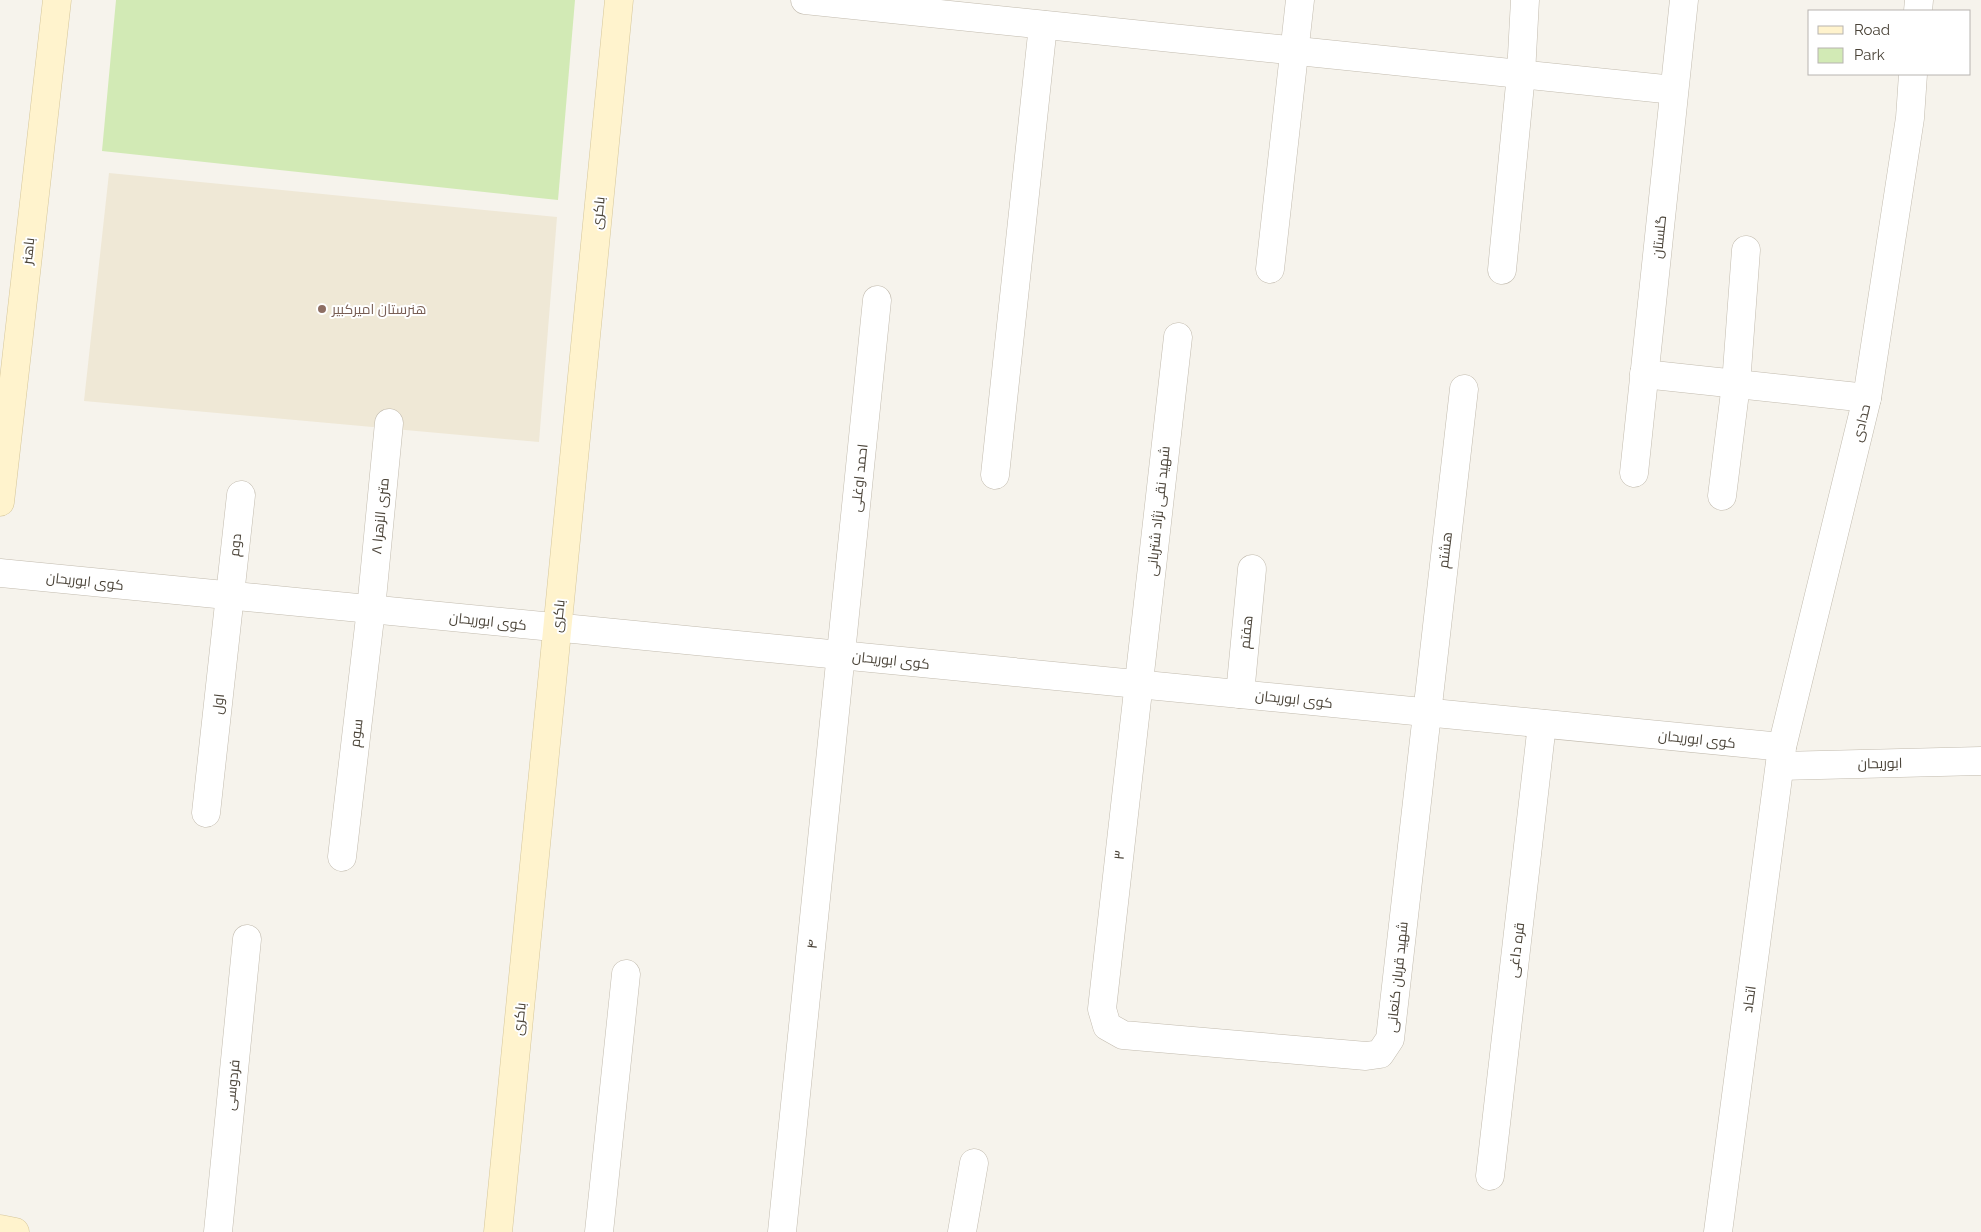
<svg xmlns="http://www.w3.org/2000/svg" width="1981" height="1232" viewBox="0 0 1981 1232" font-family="Raleway,Cairo,sans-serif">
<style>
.education{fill:#efe8d6}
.green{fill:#d2eab5}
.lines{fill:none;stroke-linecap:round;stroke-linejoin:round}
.street-casing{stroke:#c2bbae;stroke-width:29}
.secondary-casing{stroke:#d6c79b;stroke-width:29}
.street{stroke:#fff;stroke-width:28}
.secondary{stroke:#fff3cd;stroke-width:28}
.education-dot{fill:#8d6e63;stroke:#fff;stroke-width:2}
.labels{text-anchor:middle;stroke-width:4;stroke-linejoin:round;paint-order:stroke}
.street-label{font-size:14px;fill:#4b4439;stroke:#fff}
.education-label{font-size:14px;fill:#785e54;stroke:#fff;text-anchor:start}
</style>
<rect width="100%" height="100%" fill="#f6f3ec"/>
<polygon class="education" points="109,173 557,217 539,442 84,401"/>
<polygon class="green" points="116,0 575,0 558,200 102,151"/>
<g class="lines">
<defs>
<g id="street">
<polyline points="805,0 1674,90"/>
<polyline points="1918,11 1919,0"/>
<polyline points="1270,269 1300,0"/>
<polyline points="1502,270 1521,74 1525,0"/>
<polyline points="1178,337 1102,1009 1107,1026 1123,1035 1366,1056 1380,1054 1390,1039 1464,389"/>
<polyline points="1644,374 1867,398"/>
<polyline points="1634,473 1684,0"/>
<polyline points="995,475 1043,25"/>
<polyline points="1722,496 1736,384 1746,250"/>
<polyline points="0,573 1782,747"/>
<polyline points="1240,694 1252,569"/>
<polyline points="1780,766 1981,761"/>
<polyline points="206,813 241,495"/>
<polyline points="342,857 371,609 389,423"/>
<polyline points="1490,1176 1542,724"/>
<polyline points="218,1232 247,939"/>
<polyline points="599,1232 626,974"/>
<polyline points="782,1232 877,300"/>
<polyline points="962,1232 974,1163"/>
<polyline points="1718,1232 1782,747 1867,398 1910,118 1913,74"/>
</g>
<g id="secondary">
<polyline points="0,502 57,0"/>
<polyline points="0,1229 15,1232"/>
<polyline points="498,1232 619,0"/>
</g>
</defs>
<use href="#street" class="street-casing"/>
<use href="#secondary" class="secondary-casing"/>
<use href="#street" class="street"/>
<use href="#secondary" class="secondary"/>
</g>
<circle class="education-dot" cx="322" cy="309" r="5"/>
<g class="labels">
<g class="street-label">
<text transform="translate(598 213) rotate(-84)" y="5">باکری</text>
<text transform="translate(1659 237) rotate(-84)" y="5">گلستان</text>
<text transform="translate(28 251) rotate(-84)" y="5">باهنر</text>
<text transform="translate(1861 423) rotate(-76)" y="5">حدادی</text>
<text transform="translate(859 478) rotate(-84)" y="5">احمد اوغلی</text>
<text transform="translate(1158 511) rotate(-84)" y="5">شهید نقی نژاد شتربانی</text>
<text transform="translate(380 516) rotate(-84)" y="5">۸ متری الزهرا</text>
<text transform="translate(235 545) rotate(-84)" y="5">دوم</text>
<text transform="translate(1445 550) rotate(-83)" y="5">هشتم</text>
<text transform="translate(85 581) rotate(6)" y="5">کوی ابوریحان</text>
<text transform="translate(558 616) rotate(-84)" y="5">باکری</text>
<text transform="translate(488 621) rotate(6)" y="5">کوی ابوریحان</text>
<text transform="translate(1246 632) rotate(-84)" y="5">هفتم</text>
<text transform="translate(891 660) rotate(6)" y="5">کوی ابوریحان</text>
<text transform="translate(1294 699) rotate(6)" y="5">کوی ابوریحان</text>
<text transform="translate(218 704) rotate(-84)" y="5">اول</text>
<text transform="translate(356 733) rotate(-83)" y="5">سوم</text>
<text transform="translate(1697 739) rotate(6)" y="5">کوی ابوریحان</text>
<text transform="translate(1880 763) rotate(-1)" y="5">ابوریحان</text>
<text transform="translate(1119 855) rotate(-84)" y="5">۳</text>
<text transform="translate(812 944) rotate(-84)" y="5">۴</text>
<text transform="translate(1516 950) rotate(-83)" y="5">قره داغی</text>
<text transform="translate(1397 977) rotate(-84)" y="5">شهید قربان کنعانی</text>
<text transform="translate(1749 999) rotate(-82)" y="5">اتحاد</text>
<text transform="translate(519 1019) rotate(-84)" y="5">باکری</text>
<text transform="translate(232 1085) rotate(-84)" y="5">فردوسی</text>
</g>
<g class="education-label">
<text x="332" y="314">هنرستان امیرکبیر</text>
</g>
</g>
<rect x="1808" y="10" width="162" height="65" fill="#ffffff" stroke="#b7b4b0"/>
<rect x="1818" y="26" width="25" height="8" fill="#fff3cd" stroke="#b7b4b0"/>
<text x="1854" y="35" font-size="15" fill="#4b4439">Road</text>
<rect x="1818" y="48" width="25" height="15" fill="#d2eab5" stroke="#b7b4b0"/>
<text x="1854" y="60" font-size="15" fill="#4b4439">Park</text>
</svg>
